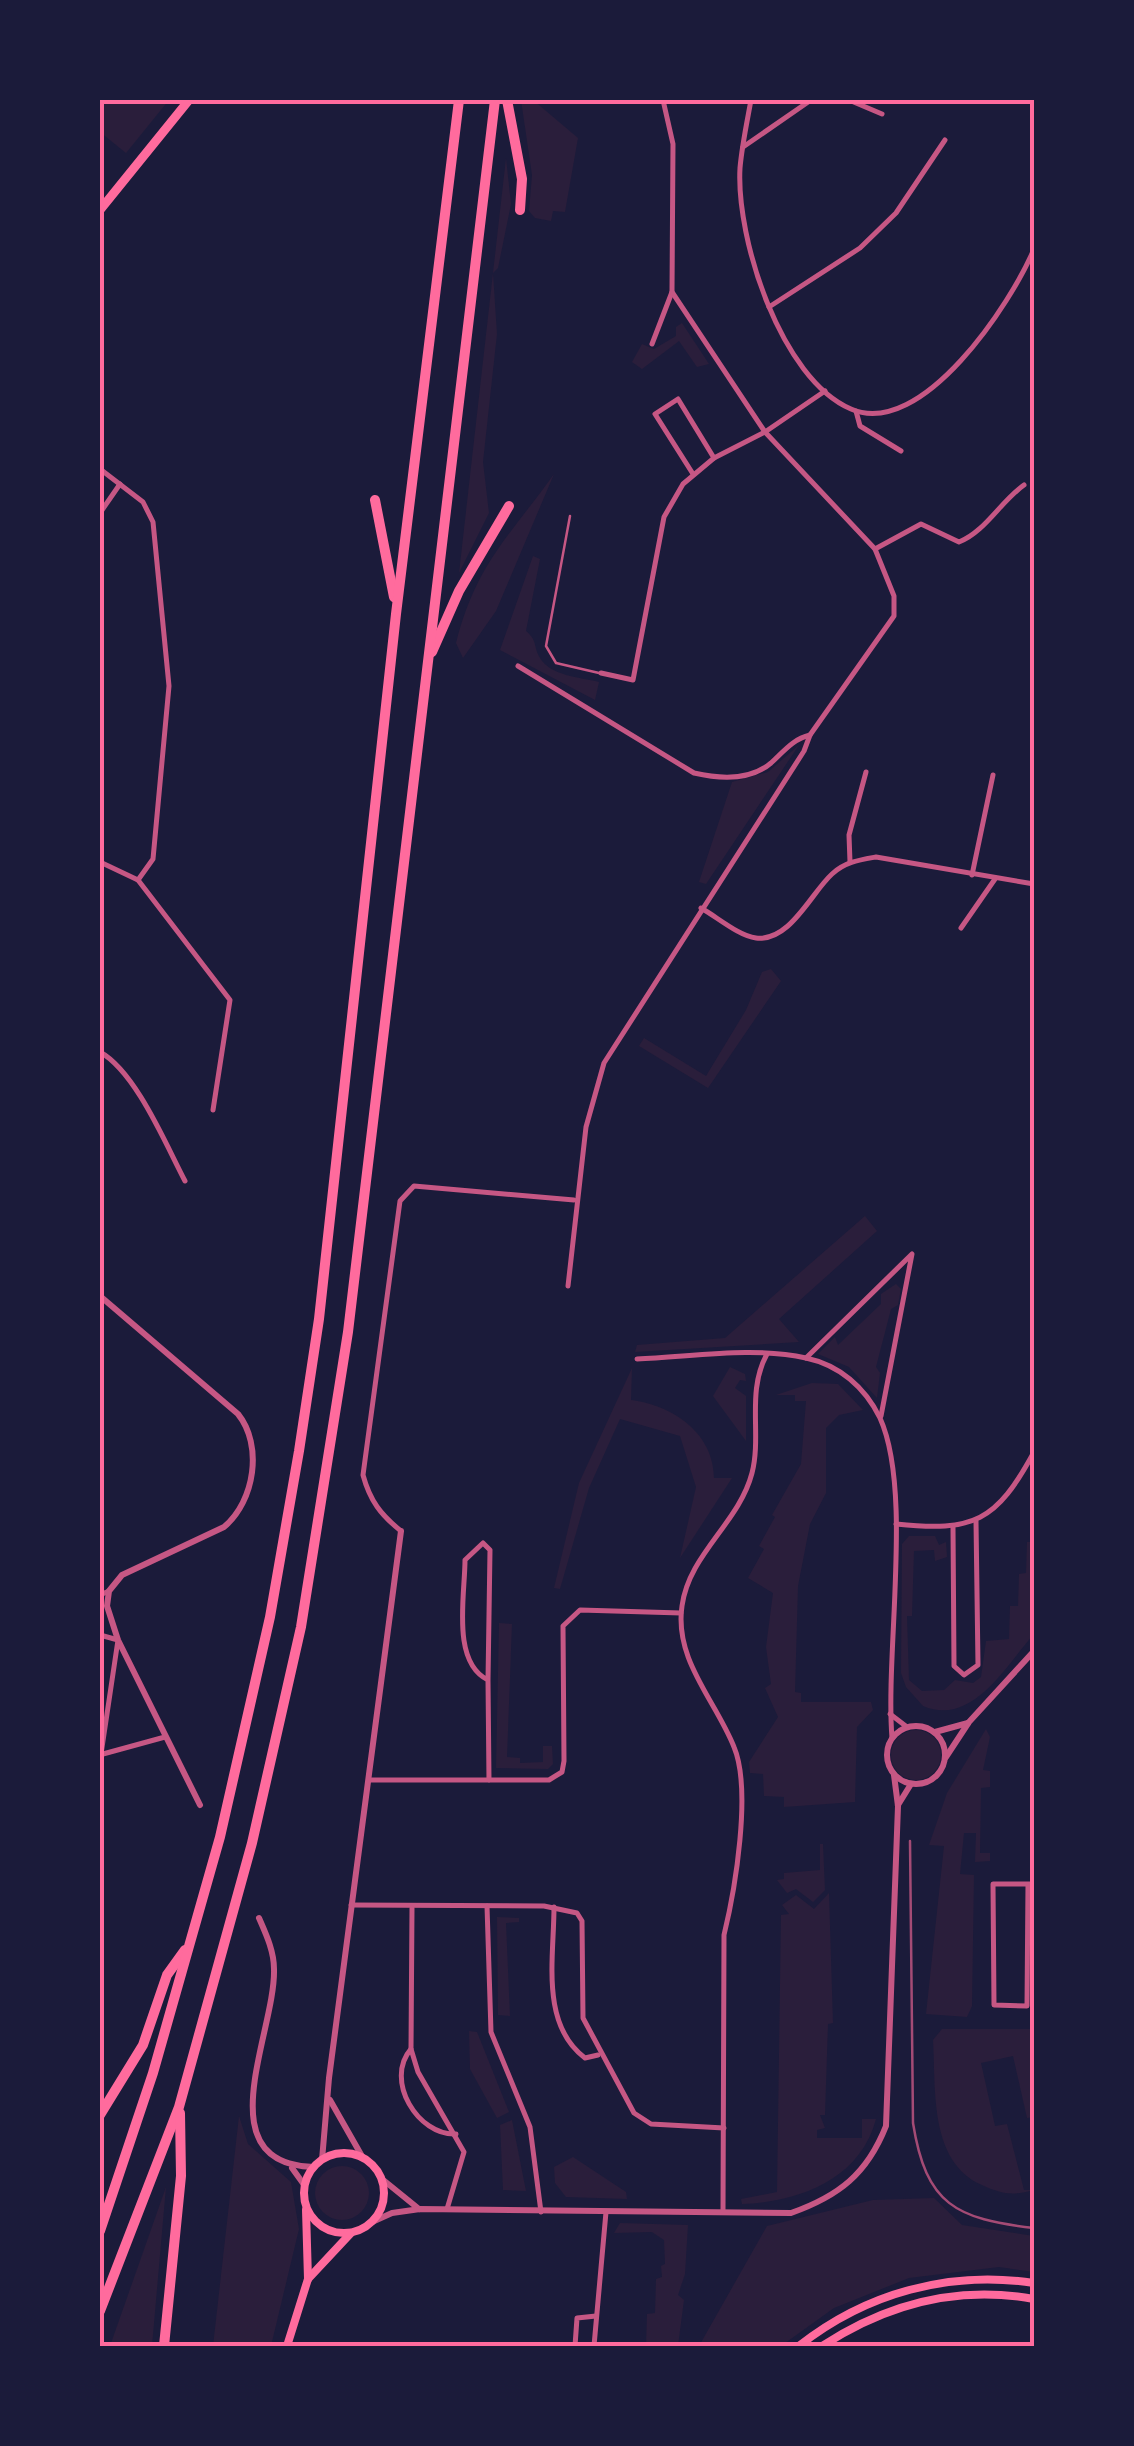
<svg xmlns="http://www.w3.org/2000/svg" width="1134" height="2446" viewBox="0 0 1134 2446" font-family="Quicksand,sans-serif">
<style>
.green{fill:#2a1e3b}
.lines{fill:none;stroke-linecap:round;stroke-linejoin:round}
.service{stroke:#c65784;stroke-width:2.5}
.minor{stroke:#c65784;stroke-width:5}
.tertiary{stroke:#c65784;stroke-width:6}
.secondary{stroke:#ff6b9d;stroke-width:8}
.primary{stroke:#ff6b9d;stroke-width:9}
.motorway{stroke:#ff6b9d;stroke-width:10}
.tram{stroke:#a44b75;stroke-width:2.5}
.neatline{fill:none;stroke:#ff6b9d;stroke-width:4}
</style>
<rect width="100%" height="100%" fill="#1b1b3a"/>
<g class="green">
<polygon points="100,100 169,100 126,153 100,132"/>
<polygon points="521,100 533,100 578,138 565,212 553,211 551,221 535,218 529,211 532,175"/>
<polygon points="506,158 511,204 498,268 493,273 497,334 483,462 489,513 459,573"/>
<polygon points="682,323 709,364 697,367 679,341 642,369 632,362 642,344 654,349 676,336 676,327"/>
<path d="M554 474 496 611 463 658 456 643C476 564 509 537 554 474Z"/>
<path d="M533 556 540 559 526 631C538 641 533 646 540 658 551 676 579 677 599 682L595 700 500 650Z"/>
<polygon points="799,745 706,884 699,882 732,782 768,772"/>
<polygon points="771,969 781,981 708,1088 639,1046 644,1038 706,1076 746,1010 762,972"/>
<polygon points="865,1216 877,1231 779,1319 799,1342 635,1352 637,1345 725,1338"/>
<polygon points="896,1284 901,1289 898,1305 891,1309 876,1367 880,1373 877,1398 849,1367 818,1354 835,1337 838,1345 881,1304 881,1294"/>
<polygon points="730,1367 745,1374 746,1381 740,1380 735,1388 746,1396 746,1441 713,1396"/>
<path d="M632 1368 631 1400C672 1405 714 1433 714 1478H732L680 1558 696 1487 680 1436 620 1419 589 1488 560 1589 554 1588 579 1483Z"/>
<polygon points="812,1383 838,1384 863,1410 839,1415 826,1428 826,1493 810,1524 798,1586 795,1692 801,1693 801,1702 871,1702 873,1710 857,1727 855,1802 784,1807 784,1797 764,1796 763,1774 750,1773 749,1762 778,1717 765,1688 771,1684 766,1647 773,1593 748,1578 764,1549 759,1546 775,1517 772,1515 801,1464 806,1401 795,1401 795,1395 776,1395"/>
<path d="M909 1536H935L939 1545 946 1542 947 1557 935 1561 934 1550 914 1551 912 1616H907L909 1680 922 1691 944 1690 955 1680 973 1683 981 1677 986 1641 1009 1639 1010 1606H1018L1019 1574 1026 1573 1027 1542H1034V1634C1006 1665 973 1727 923 1706L906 1687 901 1673 902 1544Z"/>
<polygon points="499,1623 512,1624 507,1757 520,1758 520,1763 543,1762 543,1746 552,1746 553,1764 548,1769 496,1768"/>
<polygon points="986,1729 990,1737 983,1770 990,1771 990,1787 981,1788 980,1853 990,1853 990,1861 975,1862 976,1833 964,1833 960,1874 974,1875 972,2006 967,2017 926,2014 944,1846 929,1845 947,1793"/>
<circle cx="916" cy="1755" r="25"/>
<polygon points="820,1844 823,1844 825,1890 813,1902 796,1889 787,1893 777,1880 784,1879 784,1873 820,1870"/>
<path d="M829 1893 833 2023 828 2024 825 2115H820L825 2128 817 2130V2138H862V2119H876C860 2180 798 2202 742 2204L741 2199 777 2192 781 1915 789 1914 782 1905 796 1895 814 1909Z"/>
<polygon points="497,1917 519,1918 519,1922 506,1923 510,2016 498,2015"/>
<path d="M942 2029H1034V2117L1027 2118 1013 2056 981 2063 995 2126 1007 2124 1024 2190H1034C1013 2196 1001 2194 982 2185 929 2162 936 2090 933 2040Z"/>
<polygon points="469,2031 477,2032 509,2112 497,2118 470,2069"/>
<polygon points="239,2116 248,2144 291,2182 299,2229 271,2346 213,2346"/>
<polygon points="512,2120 526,2191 503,2190 500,2125"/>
<polygon points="573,2157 626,2192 627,2199 566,2197 555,2183 554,2167"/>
<circle cx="342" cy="2193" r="27"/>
<polygon points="166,2187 152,2346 110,2346"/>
<polygon points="934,2198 962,2225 1034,2236 1034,2272 999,2267 909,2278 834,2308 781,2346 699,2346 767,2226 873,2200"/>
<polygon points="620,2223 688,2225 685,2274 678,2295 684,2300 678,2346 646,2346 647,2314 655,2313 656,2279 662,2277 661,2266 665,2264 664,2240 652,2232 614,2233"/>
</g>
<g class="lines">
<polyline class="service" points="570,516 546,646 556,663 599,673"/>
<g class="minor">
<path d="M751 100C747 122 742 145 740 168 736 239 781 379 851 409 922 440 1012 302 1034 249"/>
<polyline points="849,100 882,114"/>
<polyline points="743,147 811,100"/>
<polyline points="769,307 860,248 896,213 945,140"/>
<polyline points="652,344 672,292"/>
<polyline points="856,411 860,426 901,451"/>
<polyline points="100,469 143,502 153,522 169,686 153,859 138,880"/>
<polyline points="693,474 655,414 678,399 714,458"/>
<polyline points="100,513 120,484"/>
<path d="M875 549 921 524 959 542C985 532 1001 501 1024 485"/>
<path d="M518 666 694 773C720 779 750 781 771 763 784 751 793 739 810 735"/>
<polyline points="601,673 633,680 664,517 683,484 714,458 765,432 825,391"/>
<polyline points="100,862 138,880 230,1000 213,1110"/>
<polyline points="850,862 849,835 866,772"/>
<polyline points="972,875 993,775"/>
<path d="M701 908C717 917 739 936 756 938 790 942 811 893 832 874 845 862 859 860 876 857L1034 884"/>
<polyline points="961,928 995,879"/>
<path d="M100 1052C136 1072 166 1145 185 1181"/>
<polyline points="568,1286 586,1127 604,1063 804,751 810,735 894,616 894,596 875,549 765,432 672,292 673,144 663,100"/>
<polyline points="806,1358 912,1254 881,1416"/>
<path d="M637 1359C691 1357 753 1346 806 1358 839 1365 865 1387 880 1418 913 1491 885 1652 892 1738"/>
<path d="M896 1524C974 1532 996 1522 1034 1452"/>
<polyline points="953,1527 954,1666 964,1675 978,1665 976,1521"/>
<path d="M401 1531C381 1515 370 1501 363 1475L400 1201 414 1186 574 1200"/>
<polyline points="100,1595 109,1591"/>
<polyline points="100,1635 118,1640 100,1761"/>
<path d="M488 1680 490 1550 483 1543 465 1560C465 1595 451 1662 488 1680L489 1780"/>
<polyline points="890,1714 907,1727"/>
<polyline points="103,1754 165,1737"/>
<polyline points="369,1780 549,1780 562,1772 564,1761 563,1626 580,1610 681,1613"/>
<polyline points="1028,1884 1027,2006 994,2005 993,1884 1034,1884"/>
<polyline points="351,1905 544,1906 577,1913 582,1921 583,2018 634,2113 651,2124 724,2128"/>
<polyline points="487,1906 491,2032 530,2127 541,2212"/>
<path d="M554 1907C554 1958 540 2024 585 2058L598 2055"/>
<polyline points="412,1908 411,2049 418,2072 464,2152 447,2209"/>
<path d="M411 2049C384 2080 418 2136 456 2134"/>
<path d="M723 2212 724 1935C735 1890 752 1790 734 1747 716 1701 674 1660 682 1606 689 1554 739 1523 752 1473 762 1434 746 1392 767 1354"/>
<polyline points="575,2346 577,2318 596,2316"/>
<polyline points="594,2346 606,2212"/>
</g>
<g class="tertiary">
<path d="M100 1296 238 1414C263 1445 255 1501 224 1527L122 1575 109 1591 107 1606 118 1640 200 1805"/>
<circle cx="916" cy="1755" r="29"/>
<polyline points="935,1732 968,1723"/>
<polyline points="946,1757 969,1722 1034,1651"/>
<polyline points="898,1805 911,1784"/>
<path d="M259 1918C266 1934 274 1951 274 1969 276 2032 204 2164 314 2167"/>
<polyline points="330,2100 363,2158"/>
<polyline points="322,2160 329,2078 401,1531"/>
<polyline points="292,2168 305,2186"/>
<polyline points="382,2179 419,2209"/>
<path d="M372 2222 392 2213 420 2209 791 2213C839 2196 867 2174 886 2126L898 1806 894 1775"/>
</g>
<g class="secondary">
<circle cx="344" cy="2193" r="40"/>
<polyline points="306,2210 308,2279"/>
<polyline points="287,2346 308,2279 351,2233"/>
<path d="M799 2346C866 2293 950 2270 1034 2283"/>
<path d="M822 2346C888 2303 957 2285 1034 2299"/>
</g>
<polyline class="primary" points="100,210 189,100"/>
<g class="motorway">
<polyline points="507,100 522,179 520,210"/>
<polyline points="375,500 394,597"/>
<polyline points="432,652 459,591 509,506"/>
<polyline points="100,2115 143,2045 167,1975 185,1950"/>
<polyline points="100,2231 153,2073 220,1837 270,1617 299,1451 319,1319 396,614 459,100"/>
<polyline points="100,2311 179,2107 252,1843 301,1627 348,1332 495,100"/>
<polyline points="164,2346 181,2176 180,2113"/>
</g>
<path class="tram" d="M910 1841 913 2123C926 2205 956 2219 1034 2228"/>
</g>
<rect width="1134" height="2446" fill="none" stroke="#1b1b3a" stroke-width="205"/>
<rect x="102" y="102" width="930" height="2242" class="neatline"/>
</svg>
